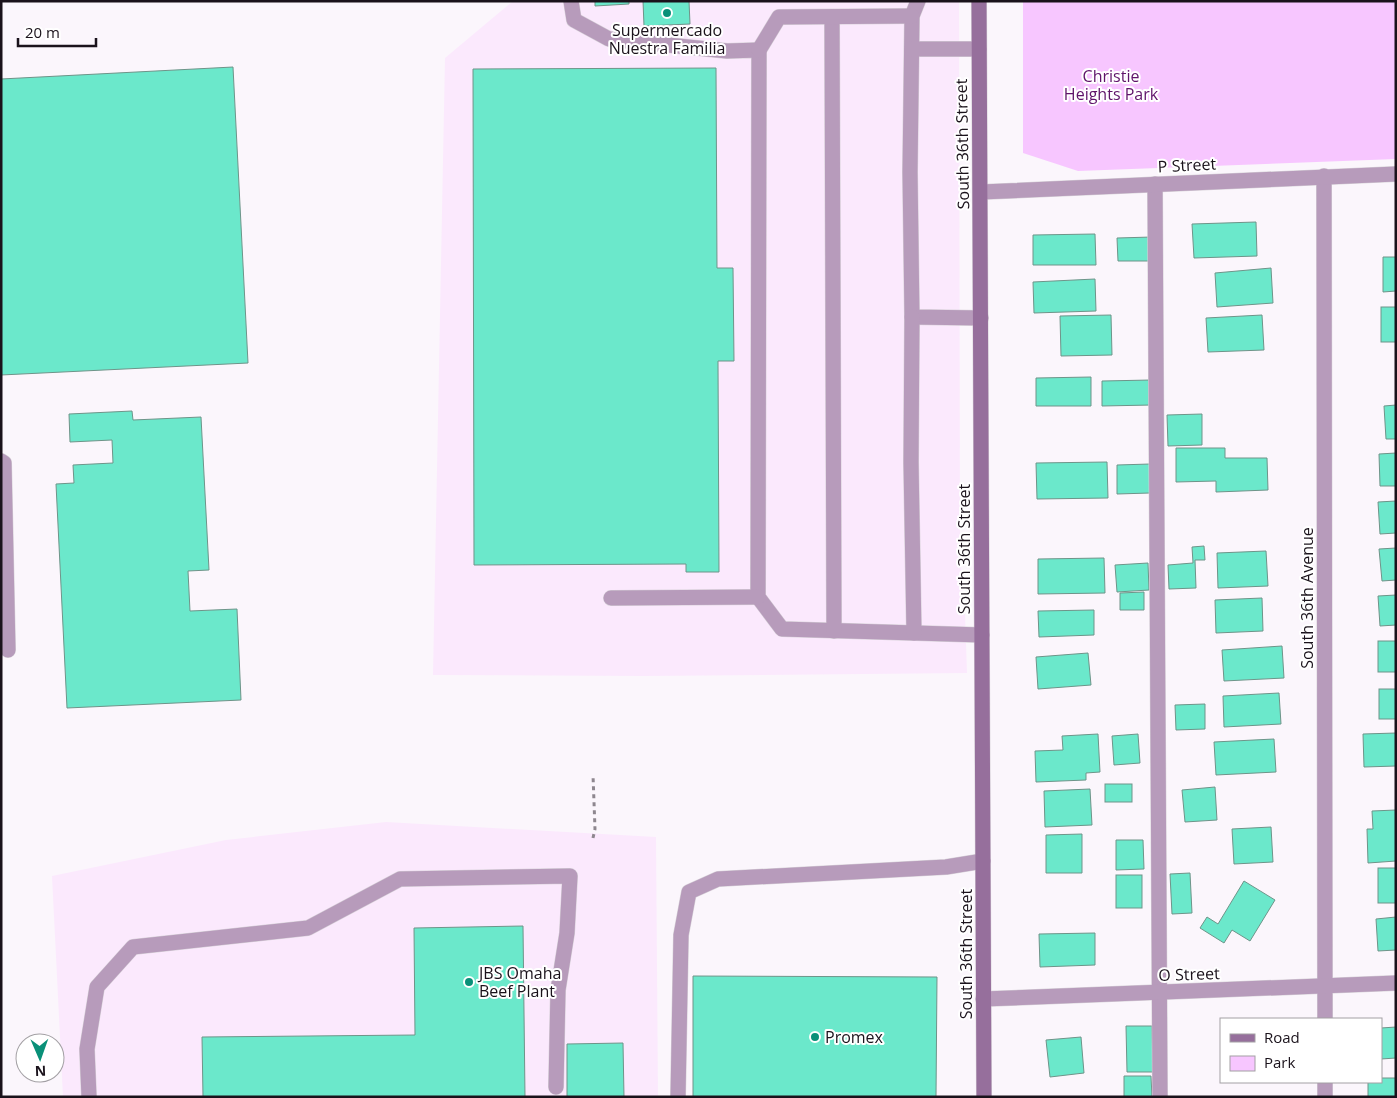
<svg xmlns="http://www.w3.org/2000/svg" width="1397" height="1098" viewBox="0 0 1397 1098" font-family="'Open Sans',sans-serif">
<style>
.built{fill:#fbe9fd}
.green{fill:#f7c6ff}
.building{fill:#6be8cb;stroke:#6e9489}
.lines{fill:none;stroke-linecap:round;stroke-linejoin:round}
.lane-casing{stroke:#d7d2d8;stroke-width:16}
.street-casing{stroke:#d7d2d8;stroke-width:16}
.secondary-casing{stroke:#d7d2d8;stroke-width:16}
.path{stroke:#8e878f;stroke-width:3;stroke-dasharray:4 4;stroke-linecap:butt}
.lane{stroke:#b79bbb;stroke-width:15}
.street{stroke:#b79bbb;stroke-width:15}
.secondary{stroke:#966f9c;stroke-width:15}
.poi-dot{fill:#099078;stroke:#fff;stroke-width:2}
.labels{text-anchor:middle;stroke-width:4;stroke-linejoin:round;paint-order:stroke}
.poi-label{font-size:16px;fill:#1a121b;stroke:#fff;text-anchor:start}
.park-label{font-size:16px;fill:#5f136a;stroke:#fff}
.street-label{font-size:16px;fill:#1a121b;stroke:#fff}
</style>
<rect width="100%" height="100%" fill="#fbf6fc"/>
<g class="built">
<polygon points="513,1 959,1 960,554 965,614 967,673 643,676 433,675 445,58"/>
<polygon points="386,822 656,837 658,1097 63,1097 52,876 226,840"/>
</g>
<polygon class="green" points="1023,1 1396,1 1396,159 1078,171 1023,153"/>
<g class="building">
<polygon points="595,1 629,1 629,4 595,6"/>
<polygon points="643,1 689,1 690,24 644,26"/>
<polygon points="233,67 248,363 1,375 1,79"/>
<polygon points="716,68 717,268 733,268 734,361 718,361 719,572 686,572 686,564 474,565 473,69"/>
<polygon points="1256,222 1257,256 1194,258 1192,224"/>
<polygon points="1095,234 1096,265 1033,265 1033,235"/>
<polygon points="1152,237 1152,261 1118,261 1117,238"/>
<polygon points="1383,257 1396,257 1396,291 1383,292"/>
<polygon points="1271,268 1273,303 1217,307 1215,273"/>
<polygon points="1095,279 1096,311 1034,313 1033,282"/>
<rect x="1381" y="307" width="15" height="35"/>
<polygon points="1111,315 1112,355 1061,356 1060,316"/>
<polygon points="1262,315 1264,350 1208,352 1206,318"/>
<polygon points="1091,377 1091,406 1036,406 1036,378"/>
<polygon points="1151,380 1152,405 1102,406 1102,381"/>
<polygon points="1396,405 1396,439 1386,439 1384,406"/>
<polygon points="132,411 133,420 201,417 209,570 188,571 190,611 237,609 241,700 67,708 56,484 74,483 73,465 113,463 112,440 70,442 69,414"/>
<polygon points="1202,414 1202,445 1168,446 1167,415"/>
<polygon points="1176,448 1225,448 1225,458 1267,458 1268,490 1216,492 1216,481 1176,482"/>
<polygon points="1396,453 1396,486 1380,486 1379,454"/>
<polygon points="1107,462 1108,498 1037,499 1036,463"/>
<polygon points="1150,464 1150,493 1117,494 1117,465"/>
<polygon points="1396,501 1396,533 1380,534 1378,502"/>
<polygon points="1204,546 1205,560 1195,560 1196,588 1169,589 1168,565 1193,563 1192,547"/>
<polygon points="1396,548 1396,580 1382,581 1379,549"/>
<polygon points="1266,551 1268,586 1218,588 1217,553"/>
<polygon points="1104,558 1105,593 1038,594 1038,559"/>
<polygon points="1148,563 1149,590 1117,592 1115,565"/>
<polygon points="1144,592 1144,610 1120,610 1120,593"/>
<polygon points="1396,595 1396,625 1380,626 1378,596"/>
<polygon points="1262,598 1263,631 1216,633 1215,600"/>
<polygon points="1094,610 1094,635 1039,637 1038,611"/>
<rect x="1378" y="641" width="18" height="31"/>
<polygon points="1282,646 1284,678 1224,681 1222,650"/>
<polygon points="1088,653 1091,685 1038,689 1036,657"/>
<rect x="1379" y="689" width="17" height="30"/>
<polygon points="1279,693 1281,724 1224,727 1223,696"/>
<polygon points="1205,704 1205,729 1176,730 1175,705"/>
<polygon points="1396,733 1396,766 1364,767 1363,734"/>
<polygon points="1098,734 1100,772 1086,773 1086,780 1036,782 1035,751 1063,750 1062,736"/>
<polygon points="1138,734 1140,763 1114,765 1112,736"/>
<polygon points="1274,739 1276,772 1216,775 1214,742"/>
<rect x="1105" y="784" width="27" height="18"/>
<polygon points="1215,787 1217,820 1185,822 1182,790"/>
<polygon points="1090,789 1092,825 1045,827 1044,791"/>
<polygon points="1396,810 1396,861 1368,863 1367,829 1373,829 1372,811"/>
<polygon points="1271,827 1273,862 1234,864 1232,829"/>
<polygon points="1082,834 1082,873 1046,873 1046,835"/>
<polygon points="1116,840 1143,840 1144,869 1116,870"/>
<rect x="1378" y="868" width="18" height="35"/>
<polygon points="1190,873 1192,913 1172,914 1170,874"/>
<rect x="1116" y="875" width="26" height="33"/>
<polygon points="1244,881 1275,900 1250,941 1232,930 1224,943 1200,928 1207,917 1218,924"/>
<polygon points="1396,917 1396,950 1378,951 1376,919"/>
<polygon points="523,926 525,1097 203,1097 202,1037 415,1035 414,928"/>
<polygon points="1095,933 1095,965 1040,967 1039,934"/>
<polygon points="693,976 937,977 936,1097 693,1097"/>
<polygon points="1126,1026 1152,1026 1153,1072 1127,1072"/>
<polygon points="1396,1027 1396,1058 1381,1059 1381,1028"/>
<polygon points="1081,1037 1084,1073 1050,1077 1046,1040"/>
<polygon points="623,1043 624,1097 567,1097 567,1044"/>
<polygon points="1124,1076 1151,1076 1152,1097 1124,1097"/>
<polygon points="1381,1078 1396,1078 1396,1097 1368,1097 1368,1082 1381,1082"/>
</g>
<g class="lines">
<defs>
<g id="lane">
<polyline points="571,1 574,20 609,39 727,51 759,50 758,597 782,629 982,635"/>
<polyline points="918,1 912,16 910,172 912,317 981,318"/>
<polyline points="832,17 834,631"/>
<polyline points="912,49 979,49"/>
<polyline points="759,50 779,17 912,16"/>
<polyline points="1155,184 1160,1097"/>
<polyline points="912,317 911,462 914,633"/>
<polyline points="1,461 4,463 8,650"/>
<polyline points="611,598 758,597"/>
<polyline points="89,1097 87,1049 97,987 133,947 308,928 400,879 570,876 567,933 558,990 556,1087"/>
<polyline points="678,1097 681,935 689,892 718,879 946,867 983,861"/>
</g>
<g id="street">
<polyline points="1324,176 1325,1019"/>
<polyline points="981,192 1396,174"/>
<polyline points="983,999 1396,983"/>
<polyline points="1325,1082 1325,1097"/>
</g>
<polyline id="secondary" points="979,1 984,1097"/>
</defs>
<use href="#lane" class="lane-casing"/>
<use href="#street" class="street-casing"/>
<use href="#secondary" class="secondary-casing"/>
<polyline class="path" points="593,838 595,829 593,775"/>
<use href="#lane" class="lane"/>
<use href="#street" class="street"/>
<use href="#secondary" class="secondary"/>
</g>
<g class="poi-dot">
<circle cx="667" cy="13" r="5"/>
<circle cx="469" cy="982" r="5"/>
<circle cx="815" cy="1037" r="5"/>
</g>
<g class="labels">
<g class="poi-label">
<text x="667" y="36" text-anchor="middle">Supermercado<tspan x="667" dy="18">Nuestra Familia</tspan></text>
<text x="479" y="979">JBS Omaha<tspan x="479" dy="18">Beef Plant</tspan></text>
<text x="825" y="1043">Promex</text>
</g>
<g class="park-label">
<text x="1111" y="82">Christie<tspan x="1111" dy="18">Heights Park</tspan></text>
</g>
<g class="street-label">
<text transform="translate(962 144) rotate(-91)" y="6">South 36th Street</text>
<text transform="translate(1187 165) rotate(-3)" y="6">P Street</text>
<text transform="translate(964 549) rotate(-90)" y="6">South 36th Street</text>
<text transform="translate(1307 598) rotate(-90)" y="6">South 36th Avenue</text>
<text transform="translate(966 954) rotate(-90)" y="6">South 36th Street</text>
<text transform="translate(1189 974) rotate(-2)" y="6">O Street</text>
</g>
</g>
<rect width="1397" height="1098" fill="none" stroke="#1a121b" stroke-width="5"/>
<rect x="1220" y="1018" width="162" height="65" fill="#ffffff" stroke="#a3a0a4"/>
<rect x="1230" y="1034" width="25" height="8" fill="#966f9c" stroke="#a3a0a4"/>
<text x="1264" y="1043" font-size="15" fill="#1a121b">Road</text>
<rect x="1230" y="1056" width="25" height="15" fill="#f7c6ff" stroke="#a3a0a4"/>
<text x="1264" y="1068" font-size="15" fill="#1a121b">Park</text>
<g transform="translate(40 1058) rotate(178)"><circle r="24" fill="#ffffff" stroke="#a3a0a4"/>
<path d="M0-4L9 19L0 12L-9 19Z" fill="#099078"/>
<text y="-8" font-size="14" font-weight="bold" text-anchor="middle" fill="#1a121b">N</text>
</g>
<path d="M18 38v8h78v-8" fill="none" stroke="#1a121b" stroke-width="2.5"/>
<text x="25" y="38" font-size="15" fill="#1a121b" stroke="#ffffff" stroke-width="4" paint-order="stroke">20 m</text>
</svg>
